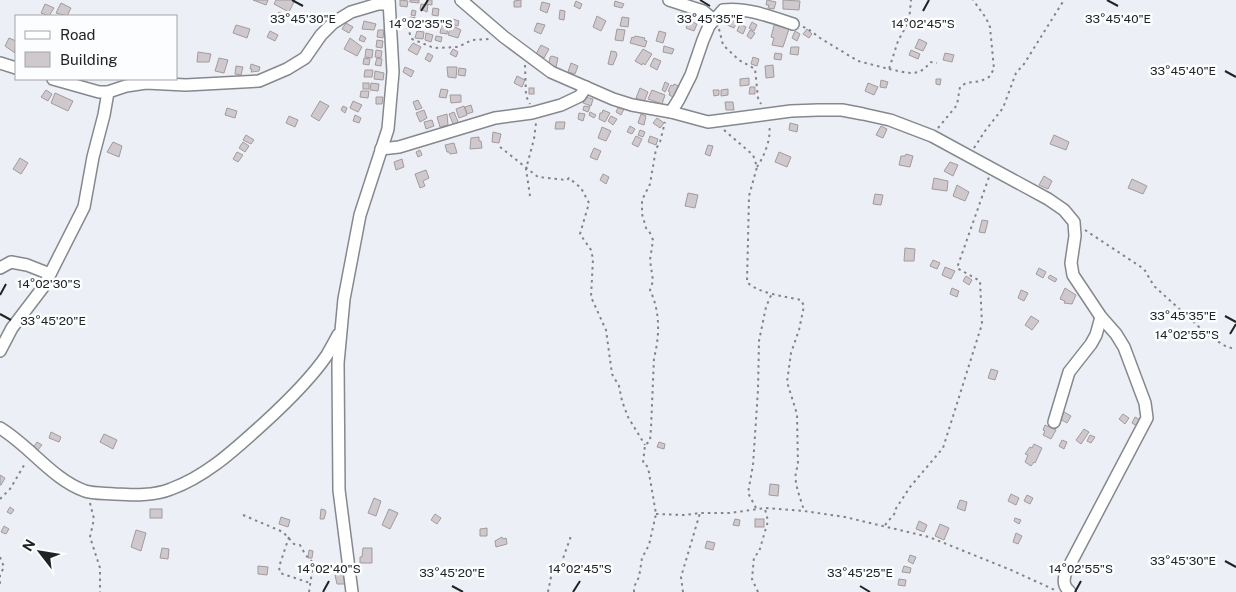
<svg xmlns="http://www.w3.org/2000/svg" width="1236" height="592" viewBox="0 0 1236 592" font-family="'Public Sans',sans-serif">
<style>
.building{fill:#cfc8cc;stroke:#a29b9e}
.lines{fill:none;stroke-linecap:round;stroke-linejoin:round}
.minor-casing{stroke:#85888d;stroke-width:14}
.path{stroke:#828488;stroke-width:2;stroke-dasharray:2.5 4;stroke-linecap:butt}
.minor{stroke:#fff;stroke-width:11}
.ticks{fill:none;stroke:#202224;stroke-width:2}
.ticks-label{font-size:12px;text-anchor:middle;fill:#202224;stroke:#fbfdff;stroke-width:5;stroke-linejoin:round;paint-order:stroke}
</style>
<rect width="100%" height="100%" fill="#eceff5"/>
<g class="building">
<polygon points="253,0 268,0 266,5"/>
<polygon points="276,0 295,0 289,12 274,4"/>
<polygon points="400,0 408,1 407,7 400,6"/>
<polygon points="410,0 419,0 419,3 410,2"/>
<polygon points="427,0 432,0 432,5 426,4"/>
<polygon points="521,0 521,7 514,7 514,1"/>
<polygon points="767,0 776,2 774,9 768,8 769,5 766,5"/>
<polygon points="783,0 800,1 799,10 783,9"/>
<polygon points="576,1 582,4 580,9 574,6"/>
<polygon points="615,1 624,4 622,8 614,6"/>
<polygon points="542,2 550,4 547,13 540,10"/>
<polygon points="61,3 71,8 67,16 56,13"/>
<polygon points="45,4 54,8 49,16 41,13"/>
<polygon points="421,4 428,5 427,12 420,9"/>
<polygon points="433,8 439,9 438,16 432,15"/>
<polygon points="412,10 416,11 415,16 411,15"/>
<polygon points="560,10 565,11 564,20 559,19"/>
<polygon points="279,12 287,16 283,24 275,19"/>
<polygon points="681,12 687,15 683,22 678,19"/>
<polygon points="730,14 739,18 734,28 725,24"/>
<polygon points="597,16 606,21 601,31 593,27"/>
<polygon points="410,17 416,18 414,26 408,25"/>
<polygon points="622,17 629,18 628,27 620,26"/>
<polygon points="453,19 459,21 458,26 451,24"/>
<polygon points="689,20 697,24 694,31 686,28"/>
<polygon points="364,21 376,24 374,30 362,29"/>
<polygon points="752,22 757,25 754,31 749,28"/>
<polygon points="775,22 790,26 783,47 772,45 774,38 771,37"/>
<polygon points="346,23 353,27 349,33 342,29"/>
<polygon points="537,23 545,25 541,34 534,31"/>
<polygon points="442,24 448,25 447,34 440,33"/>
<polygon points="740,24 746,27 743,34 737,31"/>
<polygon points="236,25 250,29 247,38 233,33"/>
<polygon points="451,25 461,30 458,38 448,35"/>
<polygon points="617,29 625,30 623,41 615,40"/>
<polygon points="807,29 812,34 809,38 803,34"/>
<polygon points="378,30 384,30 383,38 377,37"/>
<polygon points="750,30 755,33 751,39 747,36"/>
<polygon points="270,31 278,35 275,41 267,37"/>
<polygon points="417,31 424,32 423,39 415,38"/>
<polygon points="659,31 666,33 663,43 656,41"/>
<polygon points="795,31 800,34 797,41 792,38"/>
<polygon points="426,33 433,35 431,42 425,40"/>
<polygon points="361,35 366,38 364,42 359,40"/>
<polygon points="436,36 442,37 441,42 435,40"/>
<polygon points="635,36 645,38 644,40 647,41 645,47 630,43 632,37 634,38"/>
<polygon points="9,38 16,41 15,53 5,46"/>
<polygon points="350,38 362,47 357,56 344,49"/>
<polygon points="919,39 927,43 923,51 915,48"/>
<polygon points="377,40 383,41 382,48 376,47"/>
<polygon points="413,43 421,47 417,55 408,50"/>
<polygon points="541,45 549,49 544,58 536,54"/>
<polygon points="664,46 674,49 672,54 663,52"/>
<polygon points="791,47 799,47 798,55 790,54"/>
<polygon points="366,49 373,50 372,58 365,57"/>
<polygon points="453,49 458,52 456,57 450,54"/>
<polygon points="643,49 652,54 645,65 643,63 642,65 635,61"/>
<polygon points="376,50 382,51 381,58 375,57"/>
<polygon points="911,50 920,54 918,59 909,55"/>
<polygon points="611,51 616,52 617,55 613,65 608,64"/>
<polygon points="198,52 211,54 209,62 197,62"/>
<polygon points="428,53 433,56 430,62 425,59"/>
<polygon points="775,53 782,54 781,60 774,59"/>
<polygon points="945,53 954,55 952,62 943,60"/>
<polygon points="552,56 558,58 556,67 549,65 550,57"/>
<polygon points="753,57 759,59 757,66 751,64"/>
<polygon points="219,58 228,60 224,73 215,71"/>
<polygon points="364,58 370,59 369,65 363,64"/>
<polygon points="377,58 382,59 381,66 375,65"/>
<polygon points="654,58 661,61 657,70 650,66"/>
<polygon points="571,63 578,66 575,74 568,72"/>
<polygon points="251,64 260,67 259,71 251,72 252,69 250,69"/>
<polygon points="773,65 774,77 766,78 765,66"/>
<polygon points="236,66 243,67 241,75 235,74"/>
<polygon points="405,67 414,71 411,77 403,72"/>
<polygon points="447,67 457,67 456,78 448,77"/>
<polygon points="459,68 466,69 465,76 458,75"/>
<polygon points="365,70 373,70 372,77 364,77"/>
<polygon points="375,71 384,73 383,80 374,79"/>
<polygon points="517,76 525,80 522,87 514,83"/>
<polygon points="749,78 749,85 740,86 740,79"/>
<polygon points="936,79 941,79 940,85 936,84"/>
<polygon points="881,80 888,82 886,88 880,87"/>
<polygon points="665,82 669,84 665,92 662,90"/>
<rect x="363" y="83" width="6" height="6"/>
<polygon points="371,83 379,84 378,91 370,90"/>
<polygon points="868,83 878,87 874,95 865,91"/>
<polygon points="674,84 681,87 675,98 669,95 670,92 668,91 671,85 673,86"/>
<polygon points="750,87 755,87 755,94 749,94"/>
<rect x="529" y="88" width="5" height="6"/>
<polygon points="640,88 648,92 644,102 636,98"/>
<polygon points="441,89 448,90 446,98 439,97"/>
<polygon points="728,89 728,95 721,96 721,90"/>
<polygon points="46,90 52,94 48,101 41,97"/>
<polygon points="652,90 665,95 662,104 648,99"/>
<polygon points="713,90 719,90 719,95 714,96"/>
<polygon points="361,91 369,91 368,98 360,97"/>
<polygon points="55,93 73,101 68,111 51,103"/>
<polygon points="450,95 461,95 461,102 451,103"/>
<polygon points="376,97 383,97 382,104 376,104"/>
<polygon points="585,97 593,99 591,106 583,103"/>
<polygon points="418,100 422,108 416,110 413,102"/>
<polygon points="320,101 329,106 319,121 311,116"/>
<polygon points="353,101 362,105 358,112 350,108"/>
<polygon points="725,102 733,102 734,110 726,110"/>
<polygon points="471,105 473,112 467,114 465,107"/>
<polygon points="343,106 347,108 345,113 341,110"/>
<polygon points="464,106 467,115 459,118 456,109"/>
<polygon points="584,106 590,107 588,112 583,110"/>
<polygon points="619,106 624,109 621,115 616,112"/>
<polygon points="227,108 237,111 235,118 225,115"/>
<polygon points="424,110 427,118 420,122 416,113"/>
<polygon points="603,110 610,113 605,122 599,119 600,113 602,113"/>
<polygon points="454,112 459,124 454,126 449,114"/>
<polygon points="590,112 596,115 594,118 589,115"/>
<polygon points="579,113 585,114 583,121 578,119"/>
<polygon points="447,114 448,125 440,127 437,117"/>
<polygon points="641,114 646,116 644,125 638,123"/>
<polygon points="355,115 361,118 359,123 353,121"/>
<polygon points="289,116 298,120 295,127 286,123"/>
<polygon points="611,116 617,119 613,125 608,121"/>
<polygon points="657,118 664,123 660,128 653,123"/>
<polygon points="432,120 434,126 426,129 424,122"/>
<polygon points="556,122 565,122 564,129 555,129"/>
<polygon points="790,123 798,125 797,132 789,130"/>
<polygon points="630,126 635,129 632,134 627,132"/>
<polygon points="881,126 887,129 883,138 876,135"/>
<polygon points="602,127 611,131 606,141 598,138"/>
<polygon points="640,130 645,132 643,137 638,135"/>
<polygon points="493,132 501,134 499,143 492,142"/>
<polygon points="246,135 254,140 251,144 243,140"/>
<polygon points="1054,135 1069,142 1066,150 1050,144"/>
<polygon points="636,136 642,139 638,147 632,144"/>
<polygon points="650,136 658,139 656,145 648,142"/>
<polygon points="479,137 479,141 481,141 482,148 470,149 471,138"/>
<polygon points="113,142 122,146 119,157 107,152"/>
<polygon points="243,142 249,146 245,152 239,148"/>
<polygon points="454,143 457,153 450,154 449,152 447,152 445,145"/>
<polygon points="708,145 713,146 710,156 705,154"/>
<polygon points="594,148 601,151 597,160 590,157"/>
<polygon points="420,150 422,155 418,157 416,152"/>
<polygon points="237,152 243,155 238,162 233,159"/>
<polygon points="779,152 791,157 787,167 775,162"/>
<polygon points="906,154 913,156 910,167 899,165 901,156 905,156"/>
<polygon points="20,158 28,163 21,174 13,169"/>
<polygon points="402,159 404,167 396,170 394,162"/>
<polygon points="950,162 958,165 953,176 944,171"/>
<polygon points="426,170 429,178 423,181 425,186 420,188 415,174"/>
<polygon points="603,174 609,177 606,184 600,180"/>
<polygon points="1044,176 1052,181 1048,189 1039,185"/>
<polygon points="934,178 948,181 947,191 932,189"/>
<polygon points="1132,179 1147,186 1143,194 1128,188"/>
<polygon points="957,185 969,192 965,201 953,196"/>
<polygon points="688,193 698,195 695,208 685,206"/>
<polygon points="875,194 883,195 881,205 873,204"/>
<polygon points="982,220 988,221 985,233 979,232"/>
<polygon points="905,248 915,249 914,261 904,261"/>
<polygon points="933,260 940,263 937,269 930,266"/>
<polygon points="945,267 955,271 951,279 942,275"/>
<polygon points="1039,268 1046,272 1043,278 1036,274"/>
<polygon points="1050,275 1057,279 1055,282 1048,278"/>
<polygon points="966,276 972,280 969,285 963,281"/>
<polygon points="952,288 959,291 957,297 950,294"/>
<polygon points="1065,288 1076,295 1072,304 1064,303 1065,301 1060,299"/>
<polygon points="1021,290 1028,293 1024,301 1018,298"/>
<polygon points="1031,316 1039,321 1032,330 1025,325"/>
<polygon points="991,369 998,371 995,380 988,378"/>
<polygon points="1064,412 1071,416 1067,423 1060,419"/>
<polygon points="1123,414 1129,418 1125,424 1119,419"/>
<polygon points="1135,417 1142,421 1139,427 1132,423"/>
<polygon points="1045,425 1056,430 1051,439 1043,435 1045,431 1043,430"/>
<polygon points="1084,429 1089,432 1081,444 1076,440"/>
<polygon points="51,432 61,437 59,442 49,438"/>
<polygon points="104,434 117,440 113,449 100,442"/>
<polygon points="1090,435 1095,437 1091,443 1087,441"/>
<polygon points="1062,440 1067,442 1064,449 1059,446"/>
<polygon points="37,442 42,445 37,451 33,448"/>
<polygon points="659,442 665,444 664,449 657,447"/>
<polygon points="1034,444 1042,448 1035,463 1034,462 1031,466 1025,462 1028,455 1025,454 1030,447 1032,448"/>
<polygon points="0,475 5,478 1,485 0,485"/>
<polygon points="770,484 779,485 778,496 769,495"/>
<polygon points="1011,494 1019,498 1016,505 1008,501"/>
<polygon points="1027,495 1033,498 1030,504 1024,501"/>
<polygon points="374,498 381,501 376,516 368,513"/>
<polygon points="960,500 967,502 965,511 957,508"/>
<polygon points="10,507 14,510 11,514 7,512"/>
<rect x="150" y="509" width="12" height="9"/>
<polygon points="321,509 325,510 326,512 324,519 320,519"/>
<polygon points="389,509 398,513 390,529 382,525"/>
<polygon points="435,514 441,518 437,524 431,520"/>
<polygon points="281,517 290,520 288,527 279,524"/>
<polygon points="1015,518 1021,520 1019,524 1014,521"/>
<polygon points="735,519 740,520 739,526 733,525"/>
<rect x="755" y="519" width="9" height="8"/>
<polygon points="919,521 927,525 924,532 916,529"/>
<polygon points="940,524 949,528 944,540 935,536"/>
<polygon points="4,526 9,529 6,534 1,532"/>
<polygon points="487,528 487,536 480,536 480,529"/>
<polygon points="136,530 146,533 141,551 131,547"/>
<polygon points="1016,533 1022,536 1018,544 1013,542"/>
<polygon points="502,537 503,539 506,538 507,544 496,547 495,541"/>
<polygon points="707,541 715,543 713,550 705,548"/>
<polygon points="162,548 169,549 168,559 160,558"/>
<polygon points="363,548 372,548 372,563 360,563 360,557 362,557"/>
<polygon points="309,550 313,551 312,558 308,558"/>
<polygon points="910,555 916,557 913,564 908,561"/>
<polygon points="258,566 268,567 267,575 258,574"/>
<polygon points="904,566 911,568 910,573 902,572"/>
<polygon points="344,574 345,584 337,584 335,575"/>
<polygon points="899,579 906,580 905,586 898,585"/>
</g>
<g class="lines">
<defs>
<g id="minor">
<path d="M461 0 504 37 551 72 613 99 632 105 671 112 708 122 791 111 818 110H842L863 114 890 120 932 136 1048 199 1064 210 1074 222 1075 236 1071 263 1073 275 1101 317 1116 334 1124 347 1145 403 1147 418 1066 572C1063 580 1063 586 1070 592"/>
<polyline points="669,0 703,11 714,20"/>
<polyline points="0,63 16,68"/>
<polyline points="53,79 99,92 108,92 126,86 146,83 186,85 259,81 287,69 305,58 321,35 333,23 351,12 378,4 389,4"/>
<path d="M671 112 679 99 691 75 703 40 709 26 723 10C746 7 772 17 793 24"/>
<polyline points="381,149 399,147 495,118 532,113 561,105 580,96 586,87"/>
<polyline points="0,268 11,262 27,265 50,274"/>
<polyline points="0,351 12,328 44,286 84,207 93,157 104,115 108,92"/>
<polyline points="1054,422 1069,372 1091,344 1096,335 1101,317"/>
<path d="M0 428C30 446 52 479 85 491 94 494 106 493 115 494 133 495 154 496 171 489 207 476 235 449 263 424 286 403 310 380 327 355 331 348 335 341 338 335"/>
<polyline points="352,592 339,490 338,363 344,299 360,215 388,129 393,72 389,0"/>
</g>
</defs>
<use href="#minor" class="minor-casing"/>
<g class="path">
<polyline points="400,26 407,27 412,39 434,48 458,47 472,40 489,39"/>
<polyline points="803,27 807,28 820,38 858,61 889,69 898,41 909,21 911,0"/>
<polyline points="719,29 723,45 739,60 755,69 758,98 761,104"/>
<polyline points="525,65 526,96 530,104"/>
<path d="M889 69C905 72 919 79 930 62L937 63"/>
<polyline points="938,128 957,105 960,87 966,83 981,81 989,77 994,69 990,27 986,18 973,0"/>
<path d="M724 130 753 155 757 167 749 196 747 282C757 293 787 297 801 300L804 306 799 330 791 353 787 382 797 414 798 466C791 479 801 498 804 511"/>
<polyline points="500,147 538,177 567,180 569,178 581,188 589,203 580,234 591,250 593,259 591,297 606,330 612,374 619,386 622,401 628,417 645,445"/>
<polyline points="974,148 985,131 1003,108 1016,73 1024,64 1064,0"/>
<path d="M757 167C764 157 772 137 769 125"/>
<polyline points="530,196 526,169 534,139 536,123"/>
<polyline points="1085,230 1144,269 1154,286 1209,336 1227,347 1236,349"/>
<polyline points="0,499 10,489 26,462"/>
<polyline points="90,503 94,519 90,537 100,568 100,592"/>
<polyline points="756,508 748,493 753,465 758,390 759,341 766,307 772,293"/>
<polyline points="656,514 684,515 700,513 730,513 765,508 804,511 845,517 929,537 1011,570 1057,591"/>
<path d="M243 515 283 532 294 544 300 545C310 565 318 567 339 568"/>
<polyline points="885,525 895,513 895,510 910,487 943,448 982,324 980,281 957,268 989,177"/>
<polyline points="289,537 279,567 280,573 310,583"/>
<polyline points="0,557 4,567 0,575 0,585"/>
<polyline points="309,592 313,565"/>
<polyline points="548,592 552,572 561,564 571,536"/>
<path d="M634 592V587L639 577 642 558 649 545 656 514 648 467 643 463 645 445 650 441 651 428 654 358C660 335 660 311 650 290L653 281 650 260 653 240 650 233 646 228 642 214V200L650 184 656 149 660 142 665 122"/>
<polyline points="683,592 681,577 700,513"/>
<polyline points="758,592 752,579 754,557 759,552 768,521 765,509"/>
</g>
<use href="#minor" class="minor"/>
</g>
<path class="ticks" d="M292 0 303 6M700 0 710 6M1107 0 1118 6M421 11 428 0M923 11 929 0M1225 71 1236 77M0 295 6 284M0 314 11 320M1225 316 1236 322M1230 334 1236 324M1225 561 1236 567M452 586 463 592M860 586 870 592M323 592 329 581M573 592 580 581M1075 592 1081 581"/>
<g class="ticks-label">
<text x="303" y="23">33°45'30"E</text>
<text x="710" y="23">33°45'35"E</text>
<text x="1118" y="23">33°45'40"E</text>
<text x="421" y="28">14°02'35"S</text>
<text x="923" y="28">14°02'45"S</text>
<text x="1183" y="75">33°45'40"E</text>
<text x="49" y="288">14°02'30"S</text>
<text x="1183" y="320">33°45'35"E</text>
<text x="53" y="325">33°45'20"E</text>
<text x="1187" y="339">14°02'55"S</text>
<text x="1183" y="565">33°45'30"E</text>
<text x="329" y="573">14°02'40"S</text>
<text x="580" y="573">14°02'45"S</text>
<text x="1081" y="573">14°02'55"S</text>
<text x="452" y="577">33°45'20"E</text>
<text x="860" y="577">33°45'25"E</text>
</g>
<rect x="15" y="15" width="162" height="65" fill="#fbfdff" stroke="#a3a5a7"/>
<rect x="25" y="31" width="25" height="8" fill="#ffffff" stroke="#a3a5a7"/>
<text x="60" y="40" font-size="15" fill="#202224">Road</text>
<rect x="25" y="52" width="25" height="15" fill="#cfc8cc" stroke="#a3a5a7"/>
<text x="60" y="65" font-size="15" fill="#202224">Building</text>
<g transform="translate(40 552) rotate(301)" stroke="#fbfdff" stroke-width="4" paint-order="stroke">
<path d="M0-4L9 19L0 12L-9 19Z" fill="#202224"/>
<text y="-8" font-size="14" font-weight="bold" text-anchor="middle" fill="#202224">N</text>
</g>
</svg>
